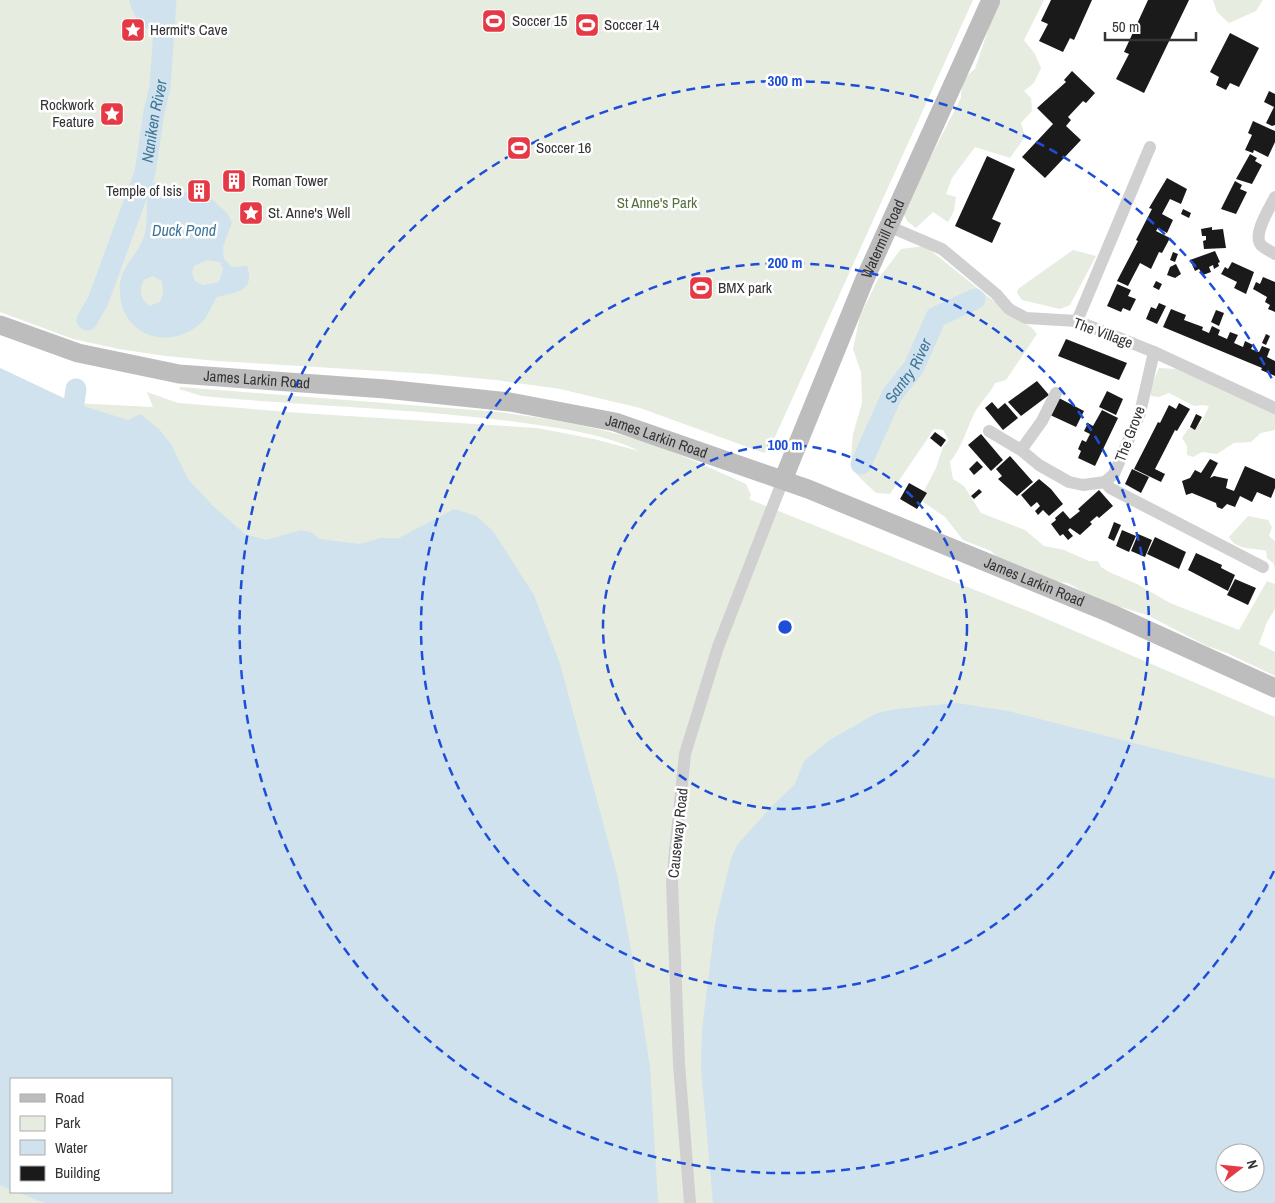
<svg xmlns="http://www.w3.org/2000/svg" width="1275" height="1203" viewBox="0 0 1275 1203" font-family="'Archivo Narrow',sans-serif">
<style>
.green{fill:#e6ecdf;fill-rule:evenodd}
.water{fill:#cfe2ee;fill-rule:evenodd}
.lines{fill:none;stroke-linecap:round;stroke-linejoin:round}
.river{stroke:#cfe2ee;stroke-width:21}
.building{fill:#1a1a1a}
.minor{stroke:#d0d0d0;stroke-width:12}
.secondary{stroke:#bdbdbd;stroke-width:19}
.ring{fill:none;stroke:#1d4ed8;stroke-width:2.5;stroke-dasharray:9 6}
.labels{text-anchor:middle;stroke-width:5;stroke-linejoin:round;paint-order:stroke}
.poi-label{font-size:15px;fill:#333;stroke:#fff;text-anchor:start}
.park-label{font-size:15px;fill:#56703f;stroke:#fff}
.street-label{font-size:15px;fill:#333;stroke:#fff}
.water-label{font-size:16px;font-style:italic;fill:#3f7597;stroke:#fff}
.centre{fill:#1d4ed8;stroke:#fff;stroke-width:2.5}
.ring-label{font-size:15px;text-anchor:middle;font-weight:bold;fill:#1d4ed8;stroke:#fff;stroke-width:5;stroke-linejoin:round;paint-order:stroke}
</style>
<rect width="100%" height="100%" fill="#fff"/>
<g class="green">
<polygon points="0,0 973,0 769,450 764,453 640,408 560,389 496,380 432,374 217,361 166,356 119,349 73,339 0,312"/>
<path d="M1002 0H1044L1024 40 1035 54 1041 68 1034 83 1024 91 1031 98 1032 111 1021 123 1025 137 1010 158 975 147 952 178 946 194 956 197 954 211 948 222 933 212 916 228 908 222 902 212 961 98C961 85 964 76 975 69L993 15Z"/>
<polygon points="1213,0 1263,0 1256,11 1229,23 1217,12"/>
<path d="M925 246 1016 319 1031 327 1037 334 1006 380 995 383C990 394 981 401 975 412 966 430 963 445 950 462L953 479 964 486 981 513 1025 530 1044 546 1064 550 1089 561H1098L1101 567 1109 572 1137 584 1170 603 1239 630 1267 581 1275 584V609L1267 622 1259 644 1275 652V676L1227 653 1207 646 1147 615 1114 605 1085 593 1068 583 1055 581 996 556 991 551 963 540 945 517 923 502 924 491 936 468 943 447 949 440 943 430 934 429 890 494 876 493 857 475 851 456 853 434 862 403 861 372 853 349 860 316 878 279 901 249Z"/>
<polygon points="1073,250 1096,256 1070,305 1060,309 1022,300 1017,293 1018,289"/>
<path d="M0 368 74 403 153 407 147 392 178 403 301 413 537 428 594 439 639 451C603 433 557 428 517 422 413 408 307 406 202 396L179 389 180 387 499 412C552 419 606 428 657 446 687 457 717 471 746 484L751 495 749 499 771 508 1035 614 1275 717V1203H0ZM11 1079H171V1192H11ZM1225 1153H1255V1183H1225Z"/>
<polygon points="1159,368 1176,369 1275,411 1275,430 1261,433 1251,442 1234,443 1217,454 1202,452 1193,457 1187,455 1187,446 1182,438 1188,429 1201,423 1209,406 1203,405 1194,406 1169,393 1159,397 1151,396 1150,389"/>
<path d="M1248 516 1268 520 1272 527 1269 536 1275 541V569L1274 564 1267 558 1266 551C1252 547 1237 551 1229 537Z"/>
</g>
<g class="water">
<path d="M129 0H174L172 18 163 32C143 34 134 17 129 0Z"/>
<path d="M155 182C167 189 180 196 194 190L193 193 203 196 204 192 228 214 232 223 223 247 224 259 232 267 247 266C256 293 234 292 217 297 211 305 209 316 201 323 166 354 116 333 120 284 122 264 141 252 145 233 149 217 144 198 151 184ZM207 260 220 262 223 269 219 282 203 285 195 281 192 273 194 266ZM153 276 162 281 163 294 160 302 149 306C141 299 138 290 144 280Z"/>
<polygon points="0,368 74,403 128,420 140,414 159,429 171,444 188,479 214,507 245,534 266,540 301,530 313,533 319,539 360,544 381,538 399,538 454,509 476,516 493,531 534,595 560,664 617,874 635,971 650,1067 658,1203 45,1203 17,1192 171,1192 171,1079 11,1079 11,1190 0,1185"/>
<path d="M957 703 1008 711 1275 779V1203H713L701 1069 702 1030 715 924 731 859 737 845 770 808 795 784 804 761 831 739 877 713 896 709ZM1225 1153H1255V1183H1225Z"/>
</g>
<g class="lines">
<g class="river">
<path id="s1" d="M87 320 98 301 145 173 154 112 160 87 166 0"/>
<polyline points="74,403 76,389"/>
<path id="s2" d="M861 464 892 395 914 367 936 317 975 299"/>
</g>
</g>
<g class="building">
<polygon points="1051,0 1092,0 1074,40 1070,38 1063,52 1039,41 1048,24 1041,21"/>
<polygon points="1148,0 1189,0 1144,93 1116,79 1129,54 1124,52"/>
<polygon points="1230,33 1259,48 1239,87 1230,83 1226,90 1216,85 1219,77 1210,72"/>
<polygon points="1072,71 1095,93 1086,103 1083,101 1068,117 1071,120 1066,126 1081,140 1045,178 1022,157 1053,124 1037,108 1066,82 1064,80"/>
<polygon points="1269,91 1275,94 1275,125 1272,126 1266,123 1274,107 1264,102"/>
<polygon points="1253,121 1275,131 1275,142 1268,157 1254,150 1253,153 1245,150 1252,135 1248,133"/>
<polygon points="1250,154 1257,158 1255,161 1262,165 1252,184 1236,179"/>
<polygon points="987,156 1015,169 992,219 1001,223 992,243 955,226"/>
<polygon points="236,177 238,183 232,185 230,179"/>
<polygon points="1167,178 1187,189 1181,204 1170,199 1162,214 1173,220 1167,233 1158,228 1156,231 1170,238 1162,253 1159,252 1151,269 1140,263 1128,286 1117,281 1138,241 1136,240 1152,209 1149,208"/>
<polygon points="1235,181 1242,185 1240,189 1247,192 1236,214 1221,209"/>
<polygon points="195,184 206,186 204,196 193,193"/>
<polygon points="1183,209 1191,213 1189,218 1181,214"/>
<polygon points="1212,227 1212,230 1223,229 1226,248 1204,249 1203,241 1206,240 1206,236 1202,236 1201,229"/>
<polygon points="1215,251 1220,262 1218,263 1219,266 1214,269 1213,265 1209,267 1211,272 1203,275 1199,269 1195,271 1190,260"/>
<polygon points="1173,252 1178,254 1175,262 1170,260"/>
<polygon points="1232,262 1254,272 1246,294 1234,288 1237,282 1221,274 1225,267 1228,269"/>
<polygon points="1176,264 1181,274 1175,278 1167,275 1170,267"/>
<polygon points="1263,277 1275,282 1275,312 1268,309 1270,305 1265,302 1267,297 1253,289 1256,282 1260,284"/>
<polygon points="1156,281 1162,284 1159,290 1153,287"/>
<polygon points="1117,284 1131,290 1128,296 1136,299 1130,311 1123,308 1121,312 1107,306"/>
<polygon points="1159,303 1166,306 1157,324 1146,319 1151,307 1156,309"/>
<polygon points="1171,309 1186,315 1184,320 1203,327 1202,330 1209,333 1212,326 1220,330 1218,335 1227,339 1230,332 1238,335 1234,343 1243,347 1245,341 1253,345 1251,349 1259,352 1262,346 1270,349 1267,357 1275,361 1275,376 1261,370 1262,368 1163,327"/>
<polygon points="1216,310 1224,313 1219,326 1211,322"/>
<polygon points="1266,334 1270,336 1266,345 1262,343"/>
<polygon points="1066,339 1127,363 1119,380 1058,356"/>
<polygon points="1037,381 1049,395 1021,416 1008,402"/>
<polygon points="1107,391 1123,399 1116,415 1099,407"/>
<polygon points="1057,397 1084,411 1076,427 1048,414"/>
<polygon points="992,402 998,409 1005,403 1018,418 1003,430 985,408"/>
<polygon points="1179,403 1190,409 1177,431 1175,430 1155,469 1165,474 1161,482 1134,469 1158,422 1160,423 1169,405 1176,409"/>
<polygon points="1102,410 1118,418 1095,466 1078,458 1081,451 1078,449 1082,440 1086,442 1090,434 1084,431 1088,423 1093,426"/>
<polygon points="1196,414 1202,417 1195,430 1190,427"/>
<polygon points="935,432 946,440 941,447 930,438"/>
<polygon points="981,434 1003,460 991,471 968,445"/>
<polygon points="1010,456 1033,482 1017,496 998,479 1002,476 996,469"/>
<polygon points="1210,459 1218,463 1210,478 1214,476 1228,479 1226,488 1234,491 1245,466 1275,479 1275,488 1271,498 1257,492 1252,502 1240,496 1235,507 1227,504 1222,509 1217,507 1216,503 1192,493 1186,495 1182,481 1190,478 1195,470 1201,473"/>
<polygon points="977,461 983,467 974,475 969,469"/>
<polygon points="1132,469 1149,477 1141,493 1125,484"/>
<polygon points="1039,479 1051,489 1063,504 1049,516 1043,510 1038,515 1035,511 1040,506 1037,502 1031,507 1021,495"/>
<polygon points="909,483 927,493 917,509 900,499"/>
<polygon points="979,489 982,492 974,499 971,496"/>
<polygon points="1099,490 1113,506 1099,518 1097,516 1090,522 1092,524 1080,535 1070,528 1068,530 1073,536 1068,540 1063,534 1060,536 1051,524 1056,520 1055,518 1063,511 1070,519 1080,511 1078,509"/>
<polygon points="1114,522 1121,525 1114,541 1108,538"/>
<polygon points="1122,530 1136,536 1129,552 1116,546"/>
<polygon points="1138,534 1152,540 1145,557 1131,551"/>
<polygon points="1155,537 1186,552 1179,569 1147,554"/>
<polygon points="1196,553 1222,565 1221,568 1235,575 1228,591 1188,570"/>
<polygon points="1235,579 1256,588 1248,605 1227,595"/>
</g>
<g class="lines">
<g class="minor">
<path d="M1275 197C1270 208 1252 234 1261 245 1265 249 1271 251 1275 254"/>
<polyline points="888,226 942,249 996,294 1009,309 1026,318 1077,321 1154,352 1275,408"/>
<polyline points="1077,321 1150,147"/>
<polyline points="989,431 1021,450 1039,465 1069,482 1083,485 1105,482 1114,474 1140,413 1154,352"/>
<polyline points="1021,450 1042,421 1056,393"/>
<polyline points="1105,482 1110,488 1263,567"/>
<polyline points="690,1203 679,1064 672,882 685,754 718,647 783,480"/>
</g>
<g class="secondary">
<path id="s3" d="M0 325 78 353 179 374 385 389 510 402 615 422 808 489 1112 614 1275 688"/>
<path id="s4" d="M783 480 864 281 991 0"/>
</g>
</g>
<g class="ring">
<circle cx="785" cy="627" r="182"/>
<circle cx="785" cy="627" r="364"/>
<path d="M1274 871A546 546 0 1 1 1274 383"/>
</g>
<defs>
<symbol id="stadium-square" viewBox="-11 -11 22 22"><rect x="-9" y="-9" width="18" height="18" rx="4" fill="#e63946" stroke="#fff"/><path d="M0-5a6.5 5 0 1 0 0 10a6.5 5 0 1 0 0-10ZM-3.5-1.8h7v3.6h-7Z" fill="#fff"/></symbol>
<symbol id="sight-square" viewBox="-11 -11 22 22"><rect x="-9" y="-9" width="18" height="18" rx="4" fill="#e63946" stroke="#fff"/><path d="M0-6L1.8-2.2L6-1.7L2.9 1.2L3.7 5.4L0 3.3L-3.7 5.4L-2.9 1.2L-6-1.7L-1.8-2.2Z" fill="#fff"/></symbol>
<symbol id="building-square" viewBox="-11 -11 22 22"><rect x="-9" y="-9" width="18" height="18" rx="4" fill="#e63946" stroke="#fff"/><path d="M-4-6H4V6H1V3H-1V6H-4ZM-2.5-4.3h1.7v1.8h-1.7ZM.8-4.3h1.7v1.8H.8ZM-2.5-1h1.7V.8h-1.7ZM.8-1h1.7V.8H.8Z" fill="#fff"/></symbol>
</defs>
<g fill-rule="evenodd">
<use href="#stadium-square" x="480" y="7" width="28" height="28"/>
<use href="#stadium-square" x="573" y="11" width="28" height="28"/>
<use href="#sight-square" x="119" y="16" width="28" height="28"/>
<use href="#sight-square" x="98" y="100" width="28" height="28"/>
<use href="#stadium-square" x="505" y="134" width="28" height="28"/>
<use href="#building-square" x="220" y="167" width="28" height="28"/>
<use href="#building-square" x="185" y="177" width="28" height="28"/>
<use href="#sight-square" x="237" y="199" width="28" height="28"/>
<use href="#stadium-square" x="687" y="274" width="28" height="28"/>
</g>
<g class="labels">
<g class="poi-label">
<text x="512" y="26">Soccer 15</text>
<text x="604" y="30">Soccer 14</text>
<text x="150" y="35">Hermit's Cave</text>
<text x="94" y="110" text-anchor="end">Rockwork<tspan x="94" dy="17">Feature</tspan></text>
<text x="536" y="153">Soccer 16</text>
<text x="252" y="186">Roman Tower</text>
<text x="182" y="196" text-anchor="end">Temple of Isis</text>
<text x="268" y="218">St. Anne's Well</text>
<text x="718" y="293">BMX park</text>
</g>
<g class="park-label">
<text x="657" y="208">St Anne's Park</text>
</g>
<g class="street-label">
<text dy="5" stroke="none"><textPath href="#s4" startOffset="261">Watermill Road</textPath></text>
<text transform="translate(1103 333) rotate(20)" y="5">The Village</text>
<text dy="5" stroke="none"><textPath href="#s3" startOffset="264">James Larkin Road</textPath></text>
<text transform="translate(1130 434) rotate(-69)" y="5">The Grove</text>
<text dy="5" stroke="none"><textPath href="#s3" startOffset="669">James Larkin Road</textPath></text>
<text dy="5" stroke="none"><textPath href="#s3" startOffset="1074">James Larkin Road</textPath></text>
<text transform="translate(678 833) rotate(-84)" y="5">Causeway Road</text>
</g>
<g class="water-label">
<text dy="6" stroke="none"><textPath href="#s1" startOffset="211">Naniken River</textPath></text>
<text x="184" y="236">Duck Pond</text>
<text dy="6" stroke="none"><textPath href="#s2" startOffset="105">Santry River</textPath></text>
</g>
</g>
<circle cx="785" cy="627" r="8" class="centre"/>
<g class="ring-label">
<text x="785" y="86">300 m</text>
<text x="785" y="268">200 m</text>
<text x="785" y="450">100 m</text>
</g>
<rect x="10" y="1078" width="162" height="115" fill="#ffffff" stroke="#adadad"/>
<rect x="20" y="1094" width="25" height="8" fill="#bdbdbd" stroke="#adadad"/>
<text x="55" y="1103" font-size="15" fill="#333333">Road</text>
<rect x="20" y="1116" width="25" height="15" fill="#e6ecdf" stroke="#adadad"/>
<text x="55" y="1128" font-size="15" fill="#333333">Park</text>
<rect x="20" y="1140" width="25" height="15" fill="#cfe2ee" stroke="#adadad"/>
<text x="55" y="1153" font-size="15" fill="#333333">Water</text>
<rect x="20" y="1166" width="25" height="15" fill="#1a1a1a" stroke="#adadad"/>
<text x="55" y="1178" font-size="15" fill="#333333">Building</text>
<g transform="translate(1240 1168) rotate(74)"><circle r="24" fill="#ffffff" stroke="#adadad"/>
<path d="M0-4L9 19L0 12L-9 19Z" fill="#e63946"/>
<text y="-8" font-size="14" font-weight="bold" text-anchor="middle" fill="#333333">N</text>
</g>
<path d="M1105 32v8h91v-8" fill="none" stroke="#333333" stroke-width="2.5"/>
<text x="1112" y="32" font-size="15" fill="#333333" stroke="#ffffff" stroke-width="4" paint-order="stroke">50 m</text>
</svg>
